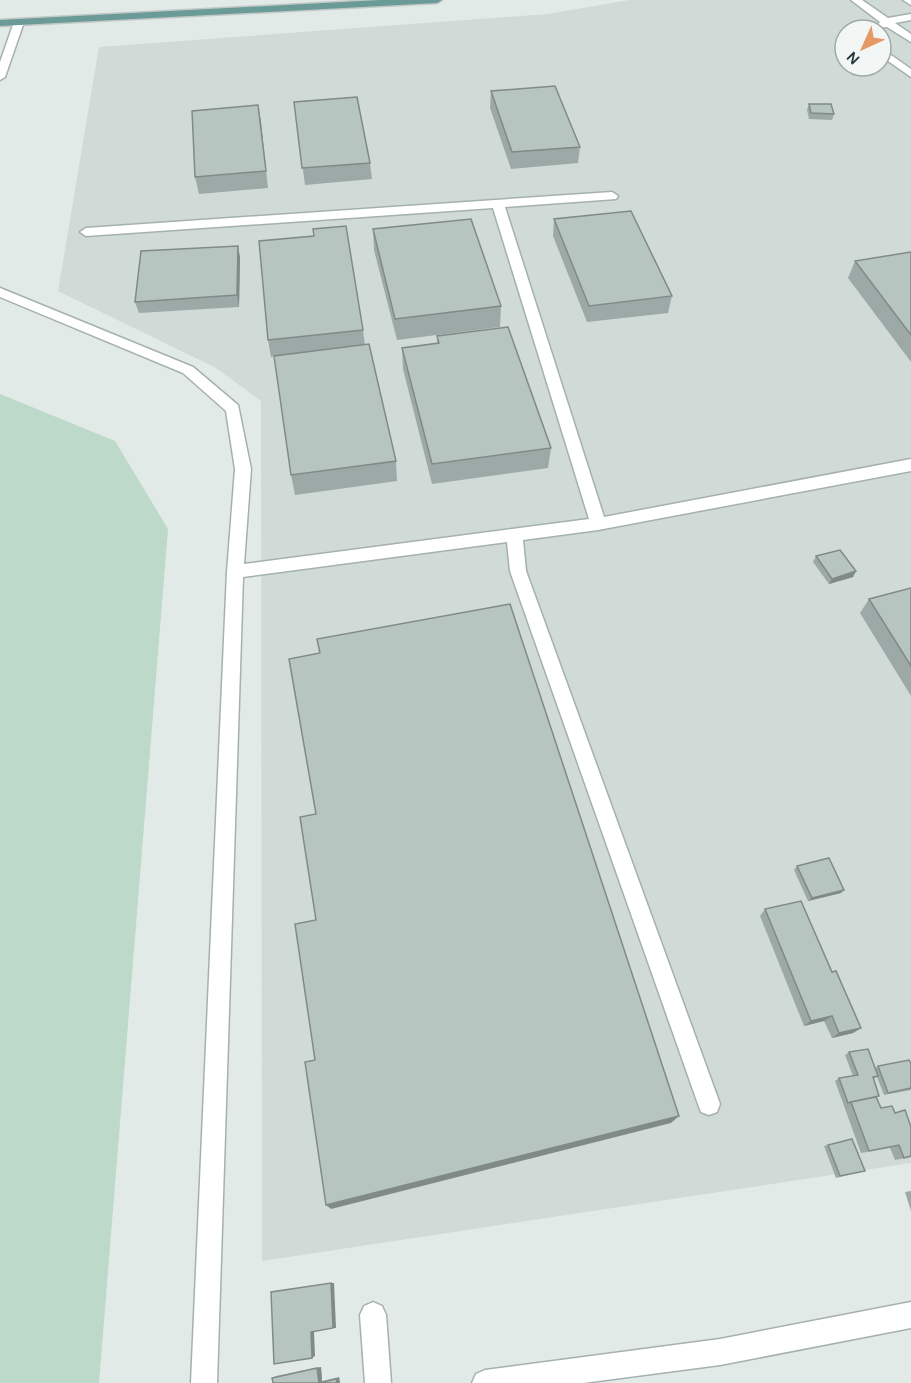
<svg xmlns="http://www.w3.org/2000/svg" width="911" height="1383" viewBox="0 0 911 1383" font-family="Karla,sans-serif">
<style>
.built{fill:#d0dad7;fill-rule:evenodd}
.green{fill:#bcd9c9}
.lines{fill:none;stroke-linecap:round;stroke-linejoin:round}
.minor-casing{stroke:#a5b1af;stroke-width:3}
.major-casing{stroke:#c1c8c7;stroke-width:3}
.minor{fill:#fff;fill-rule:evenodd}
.major{fill:#6a9b97;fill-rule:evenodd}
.wall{fill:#9da9a6}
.shaded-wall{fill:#808a87}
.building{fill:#b7c5c1;stroke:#808a87;stroke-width:1.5}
</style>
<rect width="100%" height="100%" fill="#e2eae8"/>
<path class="built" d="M629 0H911V1163L262 1261 261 401 216 368 58 291 99 47 548 14ZM845 30H881V66H845Z"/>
<polygon class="green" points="0,394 115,441 168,529 99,1383 0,1383"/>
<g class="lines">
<defs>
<g id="minor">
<polygon points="851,0 862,0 888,18 911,14 911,20 895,23 911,34 911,42 887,27 878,28 877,26 880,22"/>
<polygon points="903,0 911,0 911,5"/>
<polygon points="19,19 24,22 5,77 0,80 0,62 14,22"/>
<polygon points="881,48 911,69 911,77 881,56"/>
<polygon points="612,192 618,196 616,199 505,207 604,517 911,459 911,471 598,530 523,540 526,571 720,1104 717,1112 709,1115 701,1112 698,1104 510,571 507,542 243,577 217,1383 191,1383 227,572 235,469 226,411 183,373 0,297 0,288 193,367 238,405 251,469 244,564 589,519 493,208 86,236 80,232 86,228"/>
<polygon points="373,1302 382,1306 386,1315 391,1383 365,1383 360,1315 364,1306"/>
<polygon points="911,1302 911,1328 720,1365 583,1383 472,1383 476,1374 485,1370 720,1339"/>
</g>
<polygon id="major" points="380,0 442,0 437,3 0,26 0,20"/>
</defs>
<use href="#minor" class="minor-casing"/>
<use href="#major" class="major-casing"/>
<use href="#minor" class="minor"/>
<use href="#major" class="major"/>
</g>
<g class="wall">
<polygon points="491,91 580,147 578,163 511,169 490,108"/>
<polygon points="294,102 370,163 372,179 305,185"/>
<polygon points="809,104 834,114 832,120 809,119 807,110"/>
<polygon points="258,105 268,188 199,194 195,177"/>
<polygon points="554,219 672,296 668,313 587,322 553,236"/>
<polygon points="373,229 501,306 500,327 397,340 374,250"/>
<polygon points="911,252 911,362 848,278 855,261"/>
<polygon points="240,257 239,307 139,313 135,302"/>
<polygon points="363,330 365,345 396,461 397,481 295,495 291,475 274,356 271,357 268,340"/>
<polygon points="437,336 551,448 548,468 432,484 403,369 402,348 437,343"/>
<polygon points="816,556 856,571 853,577 829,584 813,562"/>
<polygon points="911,588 911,696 860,613 869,599"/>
<polygon points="797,866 841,893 808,901 794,870"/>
<polygon points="765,909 832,972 861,1028 853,1033 832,1038 824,1021 804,1026 760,916"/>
<polygon points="849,1052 875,1068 878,1066 911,1064 911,1090 884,1095 877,1077 873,1079 879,1096 877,1097 881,1108 895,1113 911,1127 911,1157 895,1160 890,1148 861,1153 835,1081 839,1078 853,1076 845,1055"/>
<polygon points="828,1145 865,1171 836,1178 824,1146"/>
<polygon points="911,1191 911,1211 905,1192"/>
<polygon points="321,1367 322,1381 339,1377 340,1383 273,1383 272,1378 276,1376"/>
</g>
<g class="shaded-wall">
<polygon points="258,105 261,122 268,188 266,171"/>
<polygon points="238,246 240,257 239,307 237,295"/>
<polygon points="856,571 853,577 829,584 832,579"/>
<polygon points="844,890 841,893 808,901 812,898"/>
<polygon points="832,1016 824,1021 804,1026 811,1021"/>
<polygon points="861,1028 853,1033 832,1038 839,1033"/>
<polygon points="679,1116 671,1123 331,1209 326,1205"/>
<polygon points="331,1283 334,1283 336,1328 333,1328"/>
<polygon points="314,1331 315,1356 312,1358 311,1332"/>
<polygon points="321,1367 322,1381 319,1383 317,1368"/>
<polygon points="339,1377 340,1383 337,1383 336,1379"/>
</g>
<g class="building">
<polygon points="555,86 580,147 512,152 491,91"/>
<polygon points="357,97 370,163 302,168 294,102"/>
<polygon points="809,104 831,104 834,114 811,113"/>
<polygon points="258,105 266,171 195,177 192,111"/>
<polygon points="631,211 672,296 589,306 554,219"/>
<polygon points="471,219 501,306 395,319 373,229"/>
<polygon points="346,226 363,330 268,340 259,241 314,236 313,229"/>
<polygon points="238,246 237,295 135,302 141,251"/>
<polygon points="911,252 911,335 855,261"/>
<polygon points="508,327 551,448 432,464 402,348 439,343 437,336"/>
<polygon points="369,344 396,461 291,475 274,356"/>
<polygon points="840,550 856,571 832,579 816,556"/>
<polygon points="911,588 911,666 869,599"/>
<polygon points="510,604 679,1116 326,1205 305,1062 315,1060 295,924 316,920 300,817 316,814 289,659 320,653 317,639"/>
<polygon points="829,858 844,890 812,898 797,866"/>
<polygon points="801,901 832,972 836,971 861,1028 839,1033 832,1016 811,1021 765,909"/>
<polygon points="868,1049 878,1076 873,1077 879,1096 851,1102 848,1103 839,1078 858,1075 849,1052"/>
<polygon points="909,1060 911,1064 911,1088 888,1093 878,1066"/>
<polygon points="876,1097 881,1108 892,1106 895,1113 905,1110 911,1127 911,1156 904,1158 899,1145 869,1151 851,1102"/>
<polygon points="852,1139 865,1171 840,1176 828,1145"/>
<polygon points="331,1283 333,1328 311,1332 312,1358 274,1364 271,1292"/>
<polygon points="317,1368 319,1383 336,1379 337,1383 273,1383 272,1378"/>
</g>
<g transform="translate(863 48) rotate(225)"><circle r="28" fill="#f2f7f5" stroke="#9faba9" stroke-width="1.5"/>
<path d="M0-4.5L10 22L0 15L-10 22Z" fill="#e49966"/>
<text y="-9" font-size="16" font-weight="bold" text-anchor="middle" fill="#233937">N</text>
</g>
</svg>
